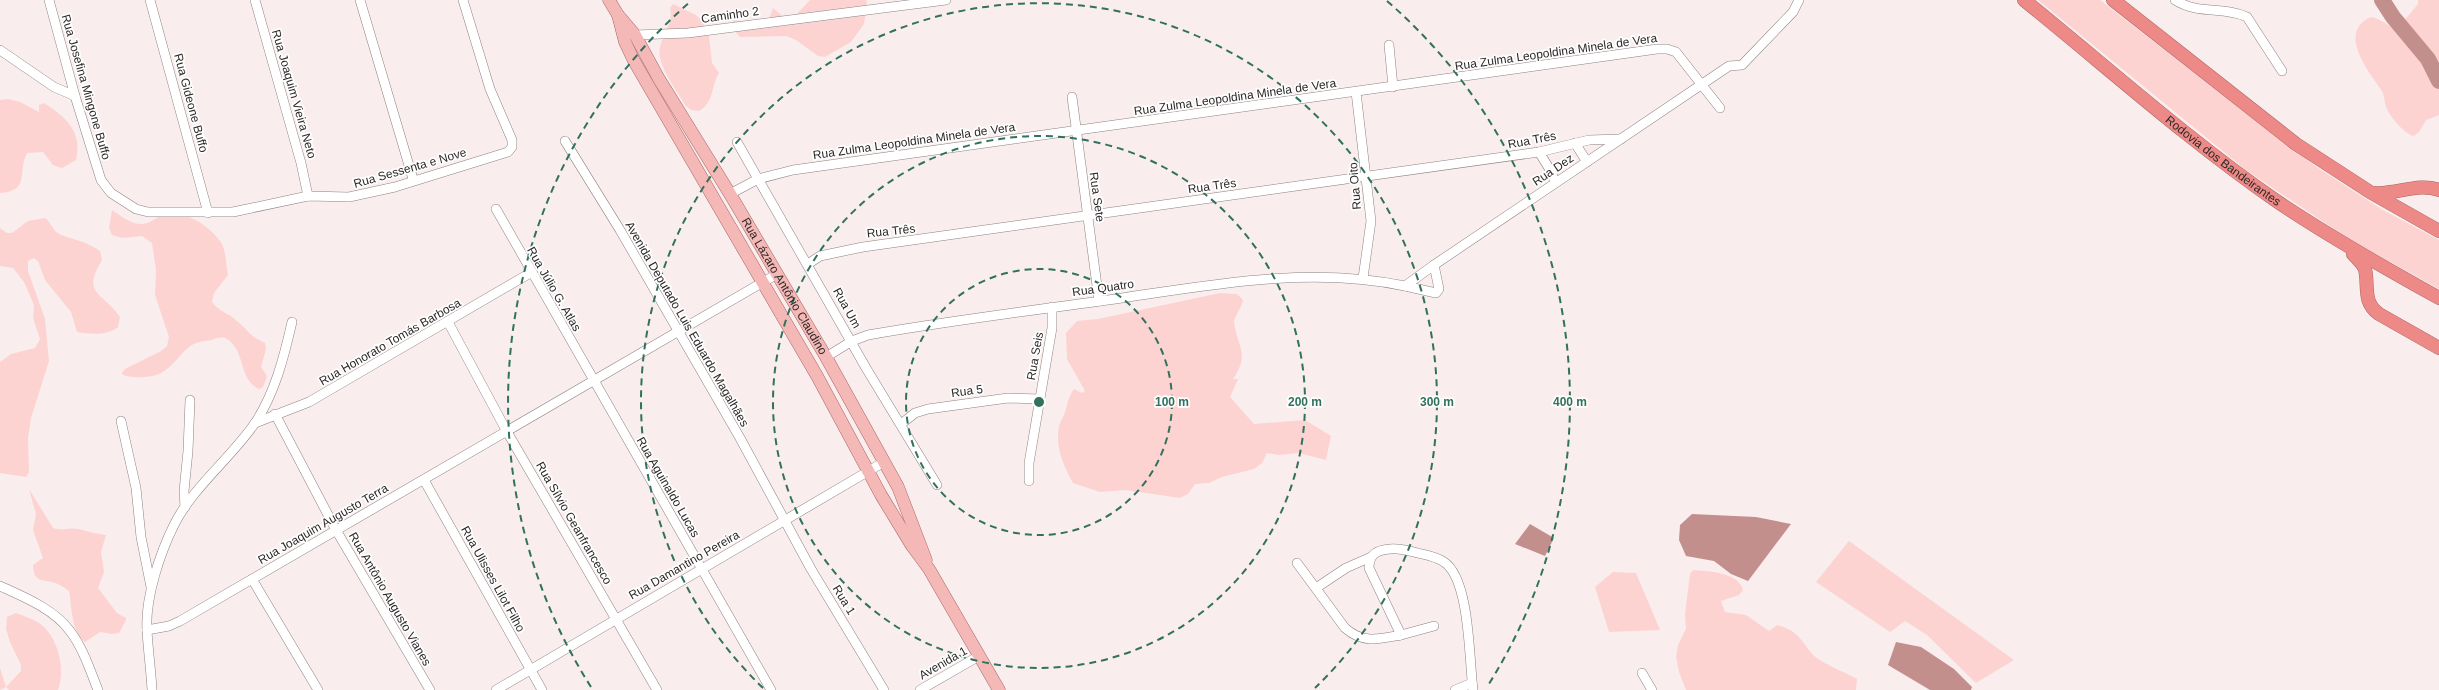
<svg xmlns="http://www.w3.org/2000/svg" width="2439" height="690" viewBox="0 0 2439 690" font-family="Helvetica,sans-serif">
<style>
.green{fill:#fdd3d1}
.water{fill:#c38f8d}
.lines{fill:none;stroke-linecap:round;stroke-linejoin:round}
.river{stroke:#c38f8d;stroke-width:16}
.minor-casing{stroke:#8d8282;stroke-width:10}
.major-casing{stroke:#a96765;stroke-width:13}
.highway-casing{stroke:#a96765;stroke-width:14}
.minor{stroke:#fff;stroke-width:9}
.major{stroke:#f4b8b7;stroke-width:12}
.highway{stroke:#ed8987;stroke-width:13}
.ring{fill:none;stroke:#31715e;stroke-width:2;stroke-dasharray:7 5}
.labels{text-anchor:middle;stroke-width:3.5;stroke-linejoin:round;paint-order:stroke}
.street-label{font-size:12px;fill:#2c2827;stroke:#fefefe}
.centre{fill:#31715e;stroke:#fefefe;stroke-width:2}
.ring-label{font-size:12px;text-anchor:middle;font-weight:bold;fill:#31715e;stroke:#fefefe;stroke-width:3.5;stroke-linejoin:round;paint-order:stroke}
</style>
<rect width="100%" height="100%" fill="#f9eeed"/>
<g class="green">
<polygon points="810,0 866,0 867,3 864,24 851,42 825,57 818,56 796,40 786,36 740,37 735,31 733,20 766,28 773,8 787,20 790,21"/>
<polygon points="2038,0 2100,0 2315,166 2381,209 2439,240 2439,289 2349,239 2246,170"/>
<path d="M2418 0H2439V115L2426 120 2419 132 2414 136C2405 134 2393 120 2388 111 2384 105 2385 97 2382 91 2370 73 2336 32 2371 17 2383 19 2392 30 2401 29L2404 21 2418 4Z"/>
<path d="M673 4 696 15 703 22 709 37 712 63 719 73C711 86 714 103 699 111L691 110 685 105C677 91 664 74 660 58 656 41 675 24 670 8Z"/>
<path d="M8 99 20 102 39 112V105L44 103C66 117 83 132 76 160L62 168 53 165 43 152 27 153C17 171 31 191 0 193V100Z"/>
<path d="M112 210C121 216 132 225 143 224 152 223 157 216 165 214 184 208 213 228 222 244 226 253 226 265 228 275L214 293 212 302C222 314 228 312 237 321 250 332 248 335 265 343L266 349 261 367 267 376 263 387 259 389C238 379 246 351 227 339 222 336 217 338 212 340 204 341 195 342 189 347 178 356 170 371 156 375 146 378 133 378 123 375L122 373 125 369 161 351 167 346 169 337 155 295 156 270 152 243 142 236 122 238 112 235 109 228Z"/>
<path d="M45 218C51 222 52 230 59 234 76 241 84 240 100 251L102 260C81 295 102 291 120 317L118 327C106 336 92 334 77 332L71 312 45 280 38 261 34 258 28 261V271L45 319 49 361 31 418 28 438 29 472 26 477 0 473V362L11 354 35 348 40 339 33 318 34 305 24 282 13 268 0 266V228L7 233H12L28 221Z"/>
<path d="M1220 293 1237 294 1243 300C1242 307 1234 317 1234 323 1238 348 1250 354 1233 379H1238L1230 397 1254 424 1305 420 1331 436 1326 460 1299 453 1279 455 1267 453 1262 463 1254 469 1222 477 1209 483 1195 484 1188 494 1180 498 1126 490 1100 492 1073 483C1063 465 1055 447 1059 426 1060 421 1064 417 1065 412 1068 403 1068 397 1074 389L1082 393 1085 391 1067 359 1066 333 1077 321 1098 319Z"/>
<path d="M29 489 53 528C61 531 70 527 78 529 88 531 96 534 106 535L101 552 104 572 98 588 117 613 126 618V620L119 633 112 634 100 632 85 642C71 631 72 608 69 591 66 589 62 586 58 584 44 578 34 585 33 565L43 558 33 530 36 514Z"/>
<polygon points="1849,541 2014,660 1976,683 1927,635 1905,621 1890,632 1816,582"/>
<path d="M1693 570C1707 571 1739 572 1743 590L1739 595 1721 601 1725 612 1746 615 1769 631 1777 625C1805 632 1803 650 1820 660 1832 668 1845 672 1857 679L1856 690H1686L1679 672 1676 657 1678 645 1686 629 1685 614 1690 574Z"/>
<polygon points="1613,572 1636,573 1660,630 1609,632 1595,587"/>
<path d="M16 613C24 616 33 619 39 623 58 636 66 669 58 690H9L6 687 0 690V668L6 687 21 671V665L10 642 6 629 7 617Z"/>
</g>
<g class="water">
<polygon points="1692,514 1756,517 1791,524 1748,581 1731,574 1714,561 1686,556 1679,540 1680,525"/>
<polygon points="1530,524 1554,538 1545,556 1515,544"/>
<polygon points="1896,642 1921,647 1954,669 1972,687 1971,690 1930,690 1888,665"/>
</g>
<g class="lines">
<polyline class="river" points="2382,0 2393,17 2428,59 2439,81"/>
<defs>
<g id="minor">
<polyline points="49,0 75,96 101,180 111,193 136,209 148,212 233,212 308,196 349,197 395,187 508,152 512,147 512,140 490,89 463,0"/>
<polyline points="150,0 208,213"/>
<polyline points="255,0 301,163 308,196"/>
<polyline points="360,0 413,179"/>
<path d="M2175 0C2198 15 2225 6 2247 17L2282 71"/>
<polyline points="635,35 688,33 946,0"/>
<polyline points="1389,45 1393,87"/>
<polyline points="0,50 54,87 75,96"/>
<polyline points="1356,92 1371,221 1363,278"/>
<polyline points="1072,97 1099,301"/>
<polyline points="565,141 620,230 740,438 811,569 884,690"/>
<polyline points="737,142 866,368 937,485"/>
<polyline points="1575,143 1587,162"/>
<polyline points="1539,152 1552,173 1555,183"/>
<polyline points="730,194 758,179 793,170 1657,49 1667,49 1676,52 1720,108"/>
<polyline points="496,209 771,690"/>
<polyline points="808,264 820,256 863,247 1539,152 1589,140 1621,139"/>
<polyline points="1405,286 1436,293 1439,289 1434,265"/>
<polyline points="448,322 506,430 657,690"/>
<path d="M826 357 852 341 868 335C948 321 1028 311 1108 300 1205 286 1307 265 1405 286L1434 265 1729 66 1742 65 1793 12 1799 0"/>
<polyline points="275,414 336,530 430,690"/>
<polyline points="121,421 136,488 141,537 151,587"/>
<polyline points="255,423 309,402 532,272"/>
<polyline points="901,424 915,413 928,409 1008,398 1040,399"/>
<polyline points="424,480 542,690"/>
<polyline points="1029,481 1029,463 1052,328 1052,307"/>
<polyline points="185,507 184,491 188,451 190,400"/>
<path d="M1297 563 1345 628C1363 644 1380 639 1401 635"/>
<polyline points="252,579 318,690"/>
<path d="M0 586C24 597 54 609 70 631 83 648 90 670 98 690"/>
<polyline points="1316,588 1346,568 1371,557"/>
<path d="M1434 626 1401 635 1369 568C1369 554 1377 550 1390 549 1399 548 1409 551 1418 553 1426 555 1437 557 1444 562 1470 579 1469 659 1473 690"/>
<polyline points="147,630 169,626 180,621 777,274"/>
<polyline points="1642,673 1652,690"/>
<path d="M152 690C151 670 148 650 147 630 145 598 160 553 174 525 192 488 231 458 255 423 275 393 284 357 292 322"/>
<polyline points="496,690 884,462"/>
<polyline points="920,690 979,656"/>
<polyline points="1455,690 1472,683"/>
</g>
<g id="major">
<path id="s1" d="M609 0 618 15 635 35 659 79 730 194 826 357 898 487 926 560"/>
<polyline points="618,15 625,42 634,61 817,376 881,495 912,546 929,569 999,690"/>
</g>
<g id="highway">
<path id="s2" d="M2024 0C2107 67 2187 139 2275 200 2328 236 2383 267 2439 298"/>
<polyline points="2113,0 2296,144 2370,192 2439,231"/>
<path d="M2374 193C2397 195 2418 182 2439 190"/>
<path d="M2353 254C2357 258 2363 264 2365 269 2369 286 2362 302 2379 314L2439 348"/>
</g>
</defs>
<use href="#minor" class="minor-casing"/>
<use href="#major" class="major-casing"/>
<use href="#highway" class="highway-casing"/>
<use href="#minor" class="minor"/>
<use href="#major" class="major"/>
<use href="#highway" class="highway"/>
</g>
<g class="ring">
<circle cx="1039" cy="402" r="133"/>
<circle cx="1039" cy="402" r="266"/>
<path d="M763 688A398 398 0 1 1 1315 688"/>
<path d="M591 687A531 531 0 0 1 691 1M1387 1A531 531 0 0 1 1487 687"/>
</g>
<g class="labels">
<g class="street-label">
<text transform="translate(730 15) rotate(-8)" y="4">Caminho 2</text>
<text transform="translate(1556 52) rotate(-8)" y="4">Rua Zulma Leopoldina Minela de Vera</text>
<text transform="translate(86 87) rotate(74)" y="4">Rua Josefina Mingone Buffo</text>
<text transform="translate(294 94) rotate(74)" y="4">Rua Joaquim Vieira Neto</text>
<text transform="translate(1235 97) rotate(-8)" y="4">Rua Zulma Leopoldina Minela de Vera</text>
<text transform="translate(191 103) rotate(75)" y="4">Rua Gideone Buffo</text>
<text transform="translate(1532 140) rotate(-11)" y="4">Rua Três</text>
<text transform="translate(914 141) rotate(-8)" y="4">Rua Zulma Leopoldina Minela de Vera</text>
<text dy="4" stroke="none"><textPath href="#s2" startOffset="256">Rodovia dos Bandeirantes</textPath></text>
<text transform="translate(410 168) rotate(-16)" y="4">Rua Sessenta e Nove</text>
<text transform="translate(1553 170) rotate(-34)" y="4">Rua Dez</text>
<text transform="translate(1212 186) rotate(-8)" y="4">Rua Três</text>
<text transform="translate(1355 186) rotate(-95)" y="4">Rua Oito</text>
<text transform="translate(1097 197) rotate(82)" y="4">Rua Sete</text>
<text transform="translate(891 231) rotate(-6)" y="4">Rua Três</text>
<text dy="4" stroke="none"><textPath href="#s1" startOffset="336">Rua Lázaro Antônio Claudino</textPath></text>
<text transform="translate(1103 288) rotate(-8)" y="4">Rua Quatro</text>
<text transform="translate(554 289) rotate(60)" y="4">Rua Júlio G. Atlas</text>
<text transform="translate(847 308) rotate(61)" y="4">Rua Um</text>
<text transform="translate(687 324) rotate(60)" y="4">Avenida Deputado Luis Eduardo Magalhães</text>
<text transform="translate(390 342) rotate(-30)" y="4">Rua Honorato Tomás Barbosa</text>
<text transform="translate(1035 356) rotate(-80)" y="4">Rua Seis</text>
<text transform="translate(967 391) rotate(-8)" y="4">Rua 5</text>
<text transform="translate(668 487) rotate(60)" y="4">Rua Aguinaldo Lucas</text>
<text transform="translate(574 523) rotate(60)" y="4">Rua Sílvio Geanfrancesco</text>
<text transform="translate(323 524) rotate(-30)" y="4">Rua Joaquim Augusto Terra</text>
<text transform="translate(684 565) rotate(-30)" y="4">Rua Damantino Pereira</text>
<text transform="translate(493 579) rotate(61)" y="4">Rua Ulisses Lilot Filho</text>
<text transform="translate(390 599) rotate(60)" y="4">Rua Antônio Augusto Vianes</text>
<text transform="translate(844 600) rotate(59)" y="4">Rua 1</text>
<text transform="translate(943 663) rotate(-30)" y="4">Avenida 1</text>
</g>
</g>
<circle cx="1039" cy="402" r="6" class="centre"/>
<g class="ring-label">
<text x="1172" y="406">100 m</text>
<text x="1305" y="406">200 m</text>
<text x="1437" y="406">300 m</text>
<text x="1570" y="406">400 m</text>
</g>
</svg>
